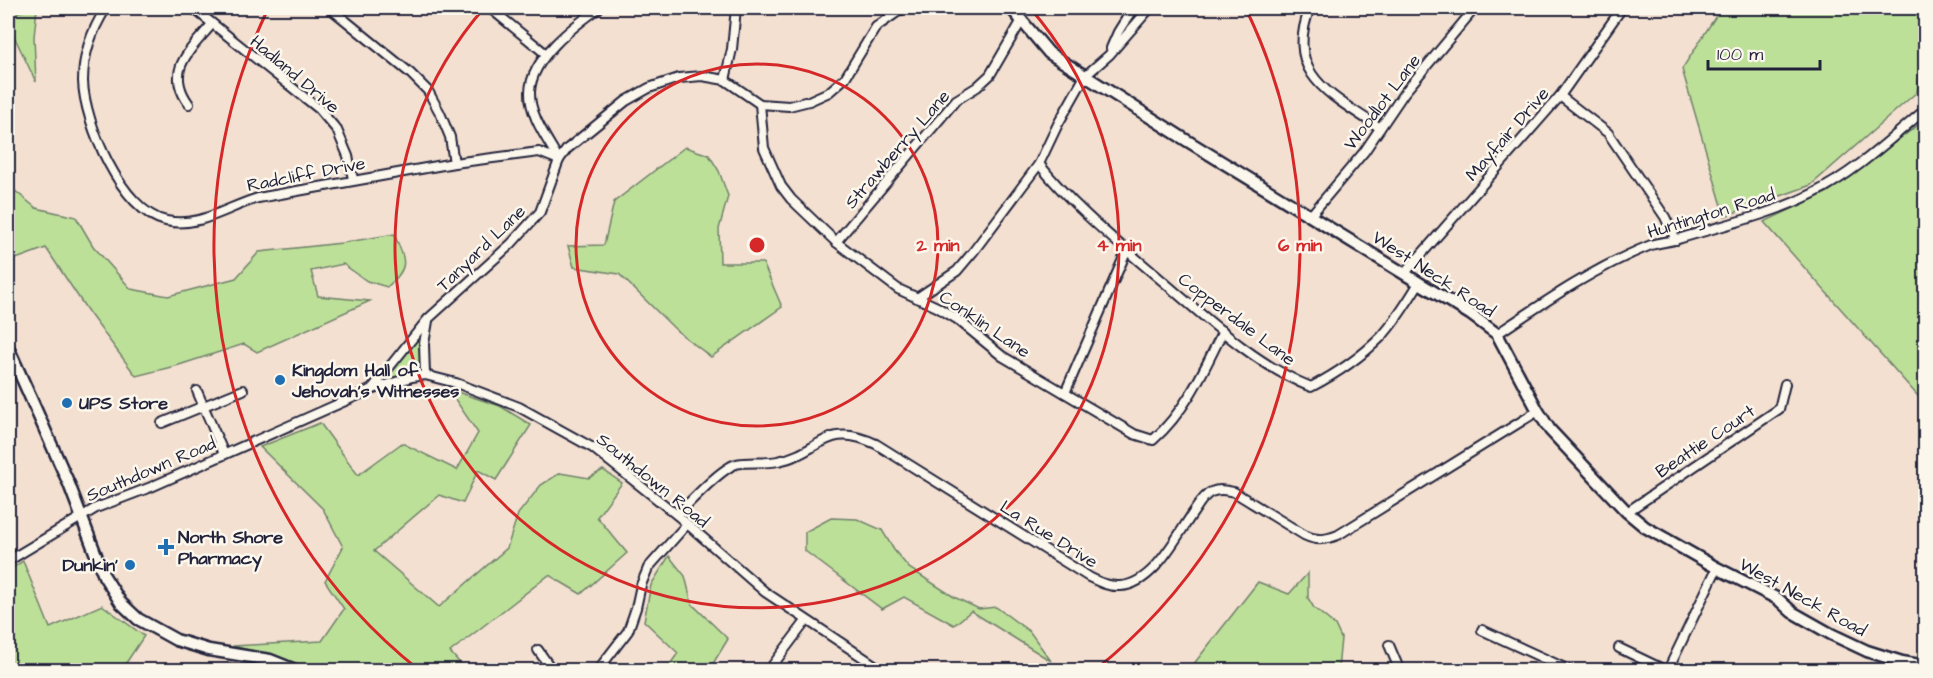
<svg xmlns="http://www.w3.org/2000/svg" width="1933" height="678" viewBox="0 0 1933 678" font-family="'Architects Daughter',sans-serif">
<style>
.green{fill:#bde099;stroke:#70816a;stroke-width:1.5}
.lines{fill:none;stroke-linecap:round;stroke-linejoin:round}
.street-casing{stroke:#22223b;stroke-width:12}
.secondary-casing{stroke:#22223b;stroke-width:15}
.street{stroke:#fbf7ec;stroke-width:8}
.secondary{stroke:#fbf7ec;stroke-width:10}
.ring{fill:none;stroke:#d62828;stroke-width:3}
.poi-dot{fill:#1f6fb2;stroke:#fbf7ec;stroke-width:2}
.labels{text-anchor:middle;stroke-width:5;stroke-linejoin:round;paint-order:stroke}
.street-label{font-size:18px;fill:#22223b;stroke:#fbf7ec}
.poi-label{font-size:18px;font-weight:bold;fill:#22223b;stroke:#fbf7ec;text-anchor:start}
.centre{fill:#d62828;stroke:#fbf7ec;stroke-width:3}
.ring-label{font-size:18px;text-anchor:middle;font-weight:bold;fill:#d62828;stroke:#fbf7ec;stroke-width:5;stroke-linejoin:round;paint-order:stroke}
</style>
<rect width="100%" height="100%" fill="#f3e0d1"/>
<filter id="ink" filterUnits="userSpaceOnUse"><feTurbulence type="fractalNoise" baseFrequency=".0167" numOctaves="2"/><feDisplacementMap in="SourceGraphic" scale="12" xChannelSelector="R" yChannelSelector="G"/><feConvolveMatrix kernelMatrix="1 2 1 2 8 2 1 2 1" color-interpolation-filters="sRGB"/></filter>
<g filter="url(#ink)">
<g class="green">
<polygon points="37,8 34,37 36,82 13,34 8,32 8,14"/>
<polygon points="1721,8 1925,8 1925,50 1923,41 1917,92 1811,185 1725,216 1682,69"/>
<polygon points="1925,120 1925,404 1764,222 1828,192"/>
<polygon points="685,147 709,155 719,171 728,196 719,229 720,263 763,263 782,307 711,357 677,331 619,274 574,267 568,246 604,245 614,202"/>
<path d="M8 185 36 208 76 217 93 246 131 289 168 296 236 278 259 252 342 243 394 234C405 260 411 267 387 287L367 281 343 264 311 271 318 296 370 301 257 352 244 344 179 365 136 376 89 313 46 248 8 262Z"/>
<polygon points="424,327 421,338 421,373 393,379 377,385"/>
<polygon points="448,389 500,406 531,425 496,480 478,470 463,503 439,495 374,551 439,607 507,548 518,514 541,485 560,473 589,478 603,470 622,483 597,517 627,553 581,594 549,575 450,652 466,670 306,670 265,654 233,646 322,641 344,609 325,581 343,547 323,509 260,447 320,423 358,475 402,443 457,470 478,433"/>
<polygon points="831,518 857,519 882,530 894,550 909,568 954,597 979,609 996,607 1030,632 1051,661 971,611 954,625 904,597 882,609 805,551 805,532"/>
<polygon points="669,556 685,576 692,604 728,639 709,670 666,670 678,653 644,621 651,585"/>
<polygon points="23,561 50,628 102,605 144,636 124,666 132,670 8,670 8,571"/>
<polygon points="1308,573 1308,598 1314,608 1335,625 1341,638 1338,670 1189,670 1258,582 1289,594"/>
</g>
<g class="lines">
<defs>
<g id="street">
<path d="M106 8C92 30 83 54 83 81 84 122 122 212 166 221 200 228 227 207 258 198L454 163 539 152 559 160"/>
<polyline points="193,8 319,109 337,130 348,156 353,179"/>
<polyline points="330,8 410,73 428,91 440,113 450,137 454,163"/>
<polyline points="490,8 546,54"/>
<path d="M1310 8C1283 75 1332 95 1380 128"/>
<polyline points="1111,48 1118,32 1133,8"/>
<polyline points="725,80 732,49 736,8"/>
<polyline points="1560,96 1608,133 1665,217 1676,240"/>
<path d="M189 104C164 70 190 51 212 24"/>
<path d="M760 104 764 148 781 186 791 199 836 242 898 289 937 307 957 319 1002 356 1134 434 1153 440C1186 411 1204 370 1223 331"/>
<path d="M559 160C548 140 529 115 530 92 531 58 574 26 599 8"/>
<path d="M1039 164C1073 207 1117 242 1159 278 1204 316 1255 365 1311 387 1336 374 1361 357 1381 337 1396 321 1408 301 1419 283"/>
<polyline points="1311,215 1364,152 1404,93 1475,8"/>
<polyline points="836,242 956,100 977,87 990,75 1022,20"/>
<polyline points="1405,273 1560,96 1622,8"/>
<polyline points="917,298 957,271 973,252 1039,164 1058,124 1085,76 1109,55 1150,8"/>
<path d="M1497 334C1546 301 1596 267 1651 245 1660 242 1669 242 1678 239 1723 225 1770 215 1812 194 1855 173 1890 139 1926 109"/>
<polyline points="425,375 424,344 428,321"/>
<polyline points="371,390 428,319 511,244 540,212 559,160 567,149 626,101 649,88 679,78 702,76 725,80 760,104 789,106 809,101 829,92 845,78 876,27 903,8"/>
<polyline points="197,391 224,454"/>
<polyline points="1065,393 1127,250"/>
<polyline points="162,423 243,390"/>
<polyline points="1627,512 1779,409 1785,384"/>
<path d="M677 515C690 502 720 469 736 464 747 461 765 464 778 461 821 453 825 420 876 444L1089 577C1099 582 1109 587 1120 586 1153 585 1176 537 1193 513 1198 506 1203 496 1211 492 1219 489 1225 490 1234 492L1304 535C1317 541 1325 540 1338 535L1538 411"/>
<polyline points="8,561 96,508 151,487 370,390 412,377 425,375 456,383 519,407 593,448 677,515 765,592 882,670"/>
<polyline points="1482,630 1569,670"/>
<polyline points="1389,645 1397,664 1397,670"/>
<polyline points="1619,648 1665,670"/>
<polyline points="538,650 552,670"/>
<polyline points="598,670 628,631 636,608 641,585 648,568 687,524"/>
<polyline points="769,670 806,621"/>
<polyline points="1668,670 1717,568"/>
</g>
<g id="secondary">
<polyline points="1011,8 1049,53 1186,140 1470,314 1497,334 1538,411 1550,430 1627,512 1645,527 1717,568 1778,599 1792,612 1831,634 1867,651 1902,662 1926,666"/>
<polyline points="8,347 69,484 104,576 121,603 138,619 176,640 209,650 270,660 295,670"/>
</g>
</defs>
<use href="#street" class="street-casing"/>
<use href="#secondary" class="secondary-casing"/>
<use href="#street" class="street"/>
<use href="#secondary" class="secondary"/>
</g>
</g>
<g class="ring">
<circle cx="757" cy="245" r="181"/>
<path d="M1030 8A362 362 0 1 1 484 8"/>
<path d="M419 670A543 543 0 0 1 267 11M1247 11A543 543 0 0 1 1095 670"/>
</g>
<g class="poi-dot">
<circle cx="280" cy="380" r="6"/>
<circle cx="67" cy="403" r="6"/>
<path d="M163 538h6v6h6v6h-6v6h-6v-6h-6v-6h6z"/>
<circle cx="130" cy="565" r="6"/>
</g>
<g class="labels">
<g class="street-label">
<text transform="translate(295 74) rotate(40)" y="6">Hadland Drive</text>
<text transform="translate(1382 102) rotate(-53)" y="6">Woodlot Lane</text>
<text transform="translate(1507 134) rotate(-49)" y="6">Mayfair Drive</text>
<text transform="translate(897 149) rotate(-49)" y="6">Strawberry Lane</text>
<text transform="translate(306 174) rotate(-11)" y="6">Radcliff Drive</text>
<text transform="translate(1711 213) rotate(-17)" y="6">Huntington Road</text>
<text transform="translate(481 248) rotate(-44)" y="6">Tanyard Lane</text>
<text transform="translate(1434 274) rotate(33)" y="6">West Neck Road</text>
<text transform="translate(1237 319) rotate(37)" y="6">Copperdale Lane</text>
<text transform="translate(985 324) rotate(34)" y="6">Conklin Lane</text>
<text transform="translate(1705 441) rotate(-34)" y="6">Beattie Court</text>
<text transform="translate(151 469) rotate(-23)" y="6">Southdown Road</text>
<text transform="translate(653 480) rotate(39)" y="6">Southdown Road</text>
<text transform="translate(1049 534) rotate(32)" y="6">La Rue Drive</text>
<text transform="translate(1803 597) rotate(29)" y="6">West Neck Road</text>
</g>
<g class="poi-label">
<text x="292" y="376">Kingdom Hall of<tspan x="292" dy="21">Jehovah’s Witnesses</tspan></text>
<text x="79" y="409">UPS Store</text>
<text x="178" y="543">North Shore<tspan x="178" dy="21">Pharmacy</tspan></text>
<text x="118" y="571" text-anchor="end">Dunkin'</text>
</g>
</g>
<circle cx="757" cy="245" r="9" class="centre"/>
<g class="ring-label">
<text x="938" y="251">2 min</text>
<text x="1119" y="251">4 min</text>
<text x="1300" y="251">6 min</text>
</g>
<rect width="1933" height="678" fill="none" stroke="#fbf7ec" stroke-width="30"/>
<rect x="15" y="15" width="1903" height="648" fill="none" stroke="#22223b" stroke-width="2" filter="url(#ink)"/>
<path d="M1708 60v9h112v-9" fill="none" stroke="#22223b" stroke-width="3"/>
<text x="1717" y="60" font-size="18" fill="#22223b" stroke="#fbf7ec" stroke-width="4.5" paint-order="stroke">100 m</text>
</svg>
